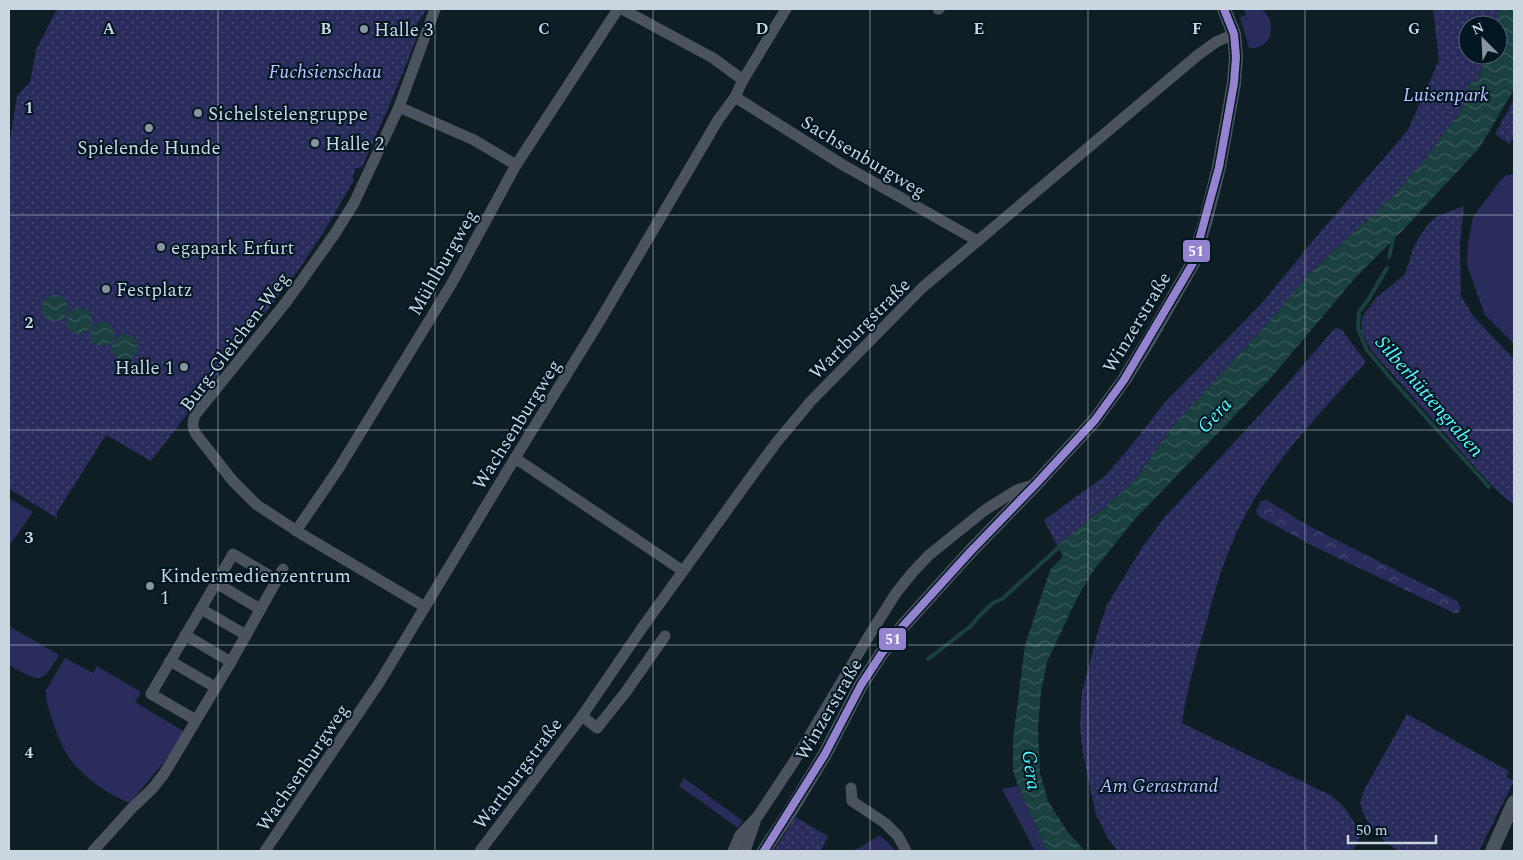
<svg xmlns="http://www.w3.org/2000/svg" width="1523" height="860" viewBox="0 0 1523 860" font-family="Spectral,serif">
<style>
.grass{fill:#2a2d5b}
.forest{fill:url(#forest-crowns)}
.park{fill:url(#park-dots)}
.water{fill:url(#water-waves)}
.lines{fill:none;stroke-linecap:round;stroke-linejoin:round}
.stream{stroke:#1b4040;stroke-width:4}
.minor{stroke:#4b545e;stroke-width:11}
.tertiary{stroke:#4b545e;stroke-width:14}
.bus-1-casing{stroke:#011623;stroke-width:11}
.bus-1{stroke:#9484cf;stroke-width:8}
.grid{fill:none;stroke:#c9d6e0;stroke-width:1;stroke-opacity:0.55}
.poi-dot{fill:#88959f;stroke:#011623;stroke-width:2}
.labels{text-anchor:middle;stroke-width:4;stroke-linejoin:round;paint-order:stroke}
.poi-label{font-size:19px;fill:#c9d6e0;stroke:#011623;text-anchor:start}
.park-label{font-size:19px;font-style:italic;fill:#bbc3ff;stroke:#011623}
.street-label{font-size:19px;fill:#c9d6e0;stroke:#011623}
.water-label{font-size:20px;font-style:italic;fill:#4afffe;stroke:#011623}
.grid-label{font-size:16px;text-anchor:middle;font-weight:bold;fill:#c9d6e0;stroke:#011623;stroke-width:4;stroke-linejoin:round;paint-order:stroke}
.line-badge{stroke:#011623;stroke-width:2}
.badge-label{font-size:14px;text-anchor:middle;font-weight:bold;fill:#fff}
</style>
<defs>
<pattern id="forest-crowns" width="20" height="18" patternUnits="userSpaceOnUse" patternTransform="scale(1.25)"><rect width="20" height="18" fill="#2a2d5b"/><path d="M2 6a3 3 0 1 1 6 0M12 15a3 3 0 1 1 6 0" fill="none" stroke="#484b72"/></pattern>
<pattern id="park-dots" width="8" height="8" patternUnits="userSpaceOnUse" patternTransform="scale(1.25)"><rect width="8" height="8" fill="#2a2d5b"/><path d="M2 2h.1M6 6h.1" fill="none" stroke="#484b72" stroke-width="1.8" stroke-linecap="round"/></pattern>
<pattern id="water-waves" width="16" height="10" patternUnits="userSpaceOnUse" patternTransform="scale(1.25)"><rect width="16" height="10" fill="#1b4040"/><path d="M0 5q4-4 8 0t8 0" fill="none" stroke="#3b5b5b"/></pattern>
</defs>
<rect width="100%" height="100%" fill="#0f1d25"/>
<g class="grass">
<path d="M1244 9H1262C1278 23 1273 50 1249 48L1240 17 1246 15Z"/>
<polygon points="1514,174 1514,344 1485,315 1467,265 1468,244 1473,217 1500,181 1506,175"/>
<polygon points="9,498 33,512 9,546"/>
<path d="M9 626 59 655C40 687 39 681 9 665Z"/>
<path d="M65 658 93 673 97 666 141 692 135 702 185 732 173 751 130 803C108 795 78 774 66 753 60 742 55 729 51 717 49 708 45 700 46 690Z"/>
<polygon points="684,778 743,821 738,828 679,786"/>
<polygon points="1018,786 1047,851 1035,851 1002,789"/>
<polygon points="879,836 883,838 896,851 853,851"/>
</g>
<polygon class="forest" points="1267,500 1305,524 1457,601 1461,608 1458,613 1454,613 1311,545 1258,516 1256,511 1261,501"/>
<g class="park">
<path d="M57 9H426C423 18 418 20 414 30L418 35 390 104 362 167 356 168 352 177 354 180 328 225 300 268 151 461 106 435 57 512V518L9 489V146L17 96 30 82 36 50Z"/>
<polygon points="1433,9 1499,9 1496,25 1468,25 1468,55 1487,55 1477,82 1469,83 1468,88 1468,97 1459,113 1423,162 1393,196 1310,273 1258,334 1172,427 1135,480 1105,507 1057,546 1044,520 1105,476 1131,446 1165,402 1264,301 1316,237 1408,130 1439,60"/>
<polygon points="1514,100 1514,138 1509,144 1495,134"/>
<polygon points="1464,206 1460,244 1461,296 1474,317 1514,359 1514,504 1504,497 1490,484 1371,350 1361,331 1362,317 1376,298 1405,274 1413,249 1419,237 1429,223 1438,216"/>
<path d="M1335 328 1341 329 1366 362C1327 406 1284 449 1254 500 1231 537 1218 578 1207 620 1197 654 1187 688 1182 723L1332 796 1344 807 1362 834 1352 851H1118L1109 840 1096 815 1083 754 1080 726 1082 692 1099 628 1107 605 1143 546 1164 518 1267 407Z"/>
<polygon points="1407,714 1509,771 1506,777 1514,781 1479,851 1399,851 1386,843 1367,821 1362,810 1360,802 1364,790"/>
<polygon points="795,817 828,836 821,851 774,851"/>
</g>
<g class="water">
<polygon points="1499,9 1514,9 1514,89 1480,147 1403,230 1355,278 1268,381 1135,519 1094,570 1077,598 1047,662 1041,692 1038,729 1040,773 1048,801 1067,831 1085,851 1047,851 1018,786 1013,771 1013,740 1025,645 1050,570 1063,556 1057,546 1105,507 1135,480 1172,427 1258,334 1310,273 1393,196 1423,162 1459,113 1468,97 1468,87 1470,83 1477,82 1487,55 1498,55 1498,25 1496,25"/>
<circle cx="55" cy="308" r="13"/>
<circle cx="79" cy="321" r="13"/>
<circle cx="102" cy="334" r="12"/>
<circle cx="125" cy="347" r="13"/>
</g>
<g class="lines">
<g class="stream">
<polyline points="1389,257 1393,240 1392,237"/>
<polyline points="1387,268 1368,300 1359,312 1358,329 1367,350 1394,382 1489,487"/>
<polyline points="928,659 971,626 979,616 993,603 1002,599 1058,548"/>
</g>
<g class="minor">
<polyline points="622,9 713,58 743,80"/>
<polyline points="938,9 939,9"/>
<polyline points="735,97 843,165 978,241"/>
<polyline points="399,107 474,140 516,165"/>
<polyline points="515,458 683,571"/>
<polyline points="296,531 339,468 452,283 516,165 618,9"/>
<polyline points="216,583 260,609"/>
<path d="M425 607 303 535 257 505 232 480 196 434C192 427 192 423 195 415L287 301 334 235 354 203 399 107 435 9"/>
<polyline points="201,609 246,635"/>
<polyline points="185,635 231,662"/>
<polyline points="170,661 215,687"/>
<polyline points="582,716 597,728 625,693 665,636"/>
<polyline points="196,720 151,694 233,554 277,580"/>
<polyline points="851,788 852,801 885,823 898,836 906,851"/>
<polyline points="93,851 132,808 152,789 164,774 231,662 283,569"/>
<polyline points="265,851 379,683 515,458 599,322 718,120 735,97 743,80 786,9"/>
<polyline points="480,851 582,716 642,628 748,481 776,443 811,401 923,287 1198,55 1216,42 1234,34"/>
<polyline points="733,851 740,835 758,816 795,760 867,639 896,593 912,573 929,555 985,510 1017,490 1036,484"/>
<polyline points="745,851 755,822"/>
</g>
<g class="tertiary">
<polyline points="764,851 791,810 825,754 861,685 882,653 903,626 970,552 1036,484 1095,420 1124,380 1150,338 1193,263 1206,219 1219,167 1234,83 1236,57 1234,34 1224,9"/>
<polyline points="1492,851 1514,802"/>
</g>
<defs>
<polyline id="bus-1" points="764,851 825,754 861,685 882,653 903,626 970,552 1036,484 1095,420 1124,380 1193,263 1219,167 1234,83 1236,57 1234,34 1224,9"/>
</defs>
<use href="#bus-1" class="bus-1-casing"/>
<use href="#bus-1" class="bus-1"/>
</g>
<path class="grid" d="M218 9V851M435 9V851M653 9V851M870 9V851M1088 9V851M1305 9V851M9 215H1514M9 430H1514M9 645H1514"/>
<g class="poi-dot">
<circle cx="364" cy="29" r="5"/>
<circle cx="198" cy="113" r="5"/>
<circle cx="149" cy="128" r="5"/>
<circle cx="315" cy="143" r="5"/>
<circle cx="161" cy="247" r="5"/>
<circle cx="106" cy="289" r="5"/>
<circle cx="184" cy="367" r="5"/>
<circle cx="150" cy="586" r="5"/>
</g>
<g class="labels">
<g class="poi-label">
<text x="374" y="36">Halle 3</text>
<text x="208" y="120">Sichelstelengruppe</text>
<text x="325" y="150">Halle 2</text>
<text x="149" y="154" text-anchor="middle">Spielende Hunde</text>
<text x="171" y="254">egapark Erfurt</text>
<text x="116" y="296">Festplatz</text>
<text x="174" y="374" text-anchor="end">Halle 1</text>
<text x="160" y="582">Kindermedienzentrum<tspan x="160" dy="22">1</tspan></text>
</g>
<g class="park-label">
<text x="325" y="78">Fuchsienschau</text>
<text x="1446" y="101">Luisenpark</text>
<text x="1159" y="792">Am Gerastrand</text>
</g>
<g class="street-label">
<text transform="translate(864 156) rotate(31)" y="7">Sachsenburgweg</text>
<text transform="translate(442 262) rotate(-60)" y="7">Mühlburgweg</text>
<text transform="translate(1136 322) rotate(-59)" y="7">Winzerstraße</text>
<text transform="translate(859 328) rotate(-45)" y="7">Wartburgstraße</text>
<text transform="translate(234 341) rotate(-53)" y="7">Burg-Gleichen-Weg</text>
<text transform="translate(516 424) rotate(-58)" y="7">Wachsenburgweg</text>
<text transform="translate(828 709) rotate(-60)" y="7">Winzerstraße</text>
<text transform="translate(302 767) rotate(-56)" y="7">Wachsenburgweg</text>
<text transform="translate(517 773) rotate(-53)" y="7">Wartburgstraße</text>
</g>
<g class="water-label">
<text transform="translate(1430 396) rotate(49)" y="7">Silberhüttengraben</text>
<text transform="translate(1214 415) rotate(-47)" y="7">Gera</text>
<text transform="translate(1032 770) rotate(82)" y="7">Gera</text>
</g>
</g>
<g class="grid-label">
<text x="109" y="34">A</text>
<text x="326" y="34">B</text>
<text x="544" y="34">C</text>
<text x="762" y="34">D</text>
<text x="979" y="34">E</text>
<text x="1197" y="34">F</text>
<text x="1414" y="34">G</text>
<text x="29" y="113">1</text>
<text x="29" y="328">2</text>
<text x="29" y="543">3</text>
<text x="29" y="758">4</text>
</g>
<g class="line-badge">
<rect x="1182" y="239" width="29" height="24" rx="5" fill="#9484cf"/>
<rect x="878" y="627" width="29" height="24" rx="5" fill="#9484cf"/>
</g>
<g class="badge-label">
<text x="1196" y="256">51</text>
<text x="893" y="644">51</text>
</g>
<rect width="1523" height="860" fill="none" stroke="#c9d6e0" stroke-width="20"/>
<g transform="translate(1483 40) rotate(336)"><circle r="24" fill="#011623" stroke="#51636f"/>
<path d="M0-4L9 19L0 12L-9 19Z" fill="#88959f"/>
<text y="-8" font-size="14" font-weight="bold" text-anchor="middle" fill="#c9d6e0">N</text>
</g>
<path d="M1348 835v8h88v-8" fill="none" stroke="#c9d6e0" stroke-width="2.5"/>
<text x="1356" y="835" font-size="15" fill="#c9d6e0" stroke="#011623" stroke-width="4" paint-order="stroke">50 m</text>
</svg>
